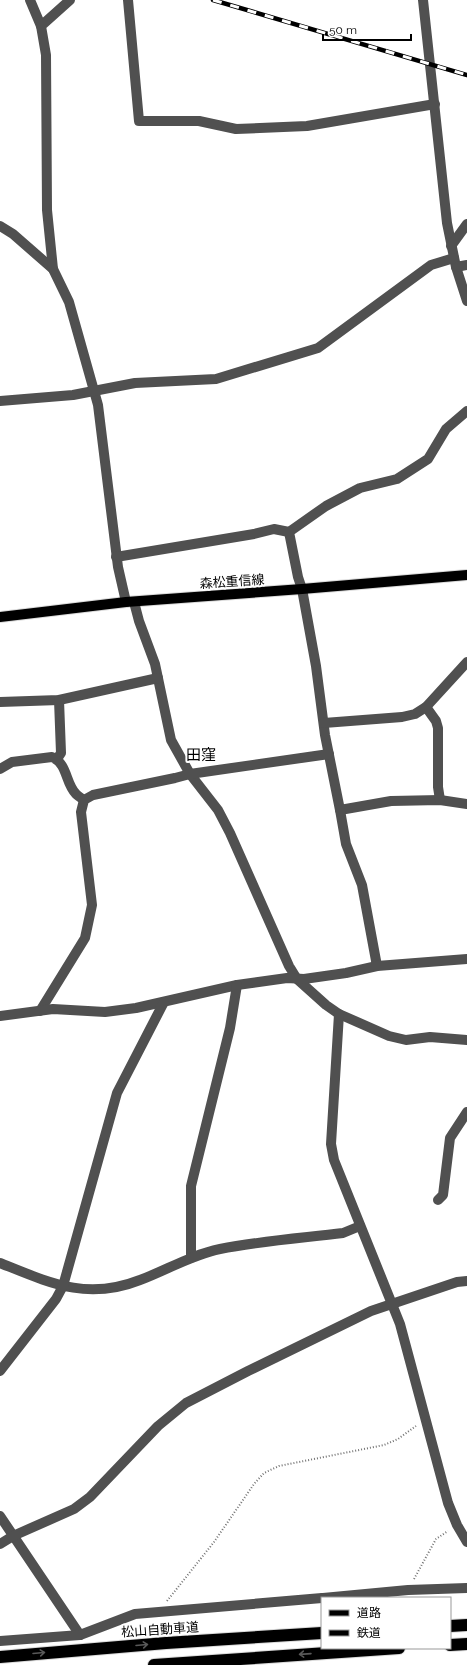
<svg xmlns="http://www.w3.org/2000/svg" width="467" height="1665" viewBox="0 0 467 1665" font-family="Raleway,'Noto Sans JP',sans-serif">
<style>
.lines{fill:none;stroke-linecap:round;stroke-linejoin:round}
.major-casing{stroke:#dbdbdb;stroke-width:12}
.highway-casing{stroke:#dbdbdb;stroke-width:14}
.path{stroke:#727272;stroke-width:2;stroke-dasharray:1 2;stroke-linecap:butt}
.minor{stroke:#505050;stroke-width:10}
.major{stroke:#000;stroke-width:10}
.highway{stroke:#000;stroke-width:12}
.rail-casing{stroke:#000;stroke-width:4.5}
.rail{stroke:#fff;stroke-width:3;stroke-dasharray:9;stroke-linecap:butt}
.oneway{stroke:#595959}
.labels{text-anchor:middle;stroke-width:4;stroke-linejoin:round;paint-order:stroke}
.street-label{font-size:13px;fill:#000;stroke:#fff}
.quarter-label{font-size:15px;fill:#000;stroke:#fff}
</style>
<rect width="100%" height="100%" fill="#fff"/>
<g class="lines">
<defs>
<polyline id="major" points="0,617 126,602 302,589 467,575"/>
<g id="highway">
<polyline points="450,1626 467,1625"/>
<polyline points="450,1645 467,1644"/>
<polyline points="0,1657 166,1643 322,1633"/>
<polyline points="154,1665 399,1648"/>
</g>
</defs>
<use href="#major" class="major-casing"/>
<use href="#highway" class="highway-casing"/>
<g class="path">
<polyline points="414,1579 436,1539 448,1531"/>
<polyline points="167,1601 214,1542 254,1484 264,1473 279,1466 384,1445 398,1439 416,1426"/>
</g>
<g class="minor">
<polyline points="30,0 41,26"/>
<polyline points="128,0 139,121 199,121 236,129 307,126 435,104"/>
<polyline points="423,0 447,223 456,267 467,301"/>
<polyline points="0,226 13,234 53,269 69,302 98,405 118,567 126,602"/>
<polyline points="451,246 467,224"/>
<polyline points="456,267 467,265"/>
<polyline points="53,269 47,210 46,55 41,26 70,0"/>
<polyline points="0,401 73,395 135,383 216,379 318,348 431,265 454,258"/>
<polyline points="467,411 446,429 428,459 397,479 360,488 326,506 289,532 298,577 302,589 316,666 325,735 340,810 391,801 440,800 467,804"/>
<polyline points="116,557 254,534 274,529 289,532"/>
<polyline points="134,602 139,621 155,664 171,740 190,774 218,810 230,833 289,966 297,979 326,1005 339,1014 389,1036 406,1040 430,1037 467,1040"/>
<polyline points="0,702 59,700 158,678"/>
<polyline points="426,707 436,721 438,728 438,787 440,800"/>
<polyline points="324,723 402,717 415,714 426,707 467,662"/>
<polyline points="57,759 61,753 59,700"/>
<path d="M0 769 12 762 52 757C68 764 65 783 76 794 78 796 81 798 84 800"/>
<polyline points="340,810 346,844 362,885 377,966"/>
<polyline points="40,1011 85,938 92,905 81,812 84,800 93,795 175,778 190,774 329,754"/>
<polyline points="339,1014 331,1144 334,1160 400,1324 448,1503 457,1525 467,1542"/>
<polyline points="0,1016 53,1009 105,1012 136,1008 237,985 287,978 304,979 346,973 377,966 467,959"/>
<polyline points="438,1200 443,1195 450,1138 467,1112"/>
<polyline points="191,1258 191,1186 230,1028 237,985"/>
<path d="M0 1263C50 1283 87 1301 140 1280 167 1270 191 1255 220 1249 260 1241 302 1238 343 1233L360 1226"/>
<polyline points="0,1371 56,1299 63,1286 117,1093 164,1002"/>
<polyline points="0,1516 80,1635"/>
<polyline points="0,1544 13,1536 74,1509 90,1497 158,1426 186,1403 248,1371 371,1311 457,1282 467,1281"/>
<polyline points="323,1598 408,1590 467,1588"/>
<polyline points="0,1641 80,1635 135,1614 322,1598"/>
</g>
<use href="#major" class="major"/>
<use href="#highway" class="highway"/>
<defs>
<polyline id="rail" points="213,0 467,75"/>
</defs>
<use href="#rail" class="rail-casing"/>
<use href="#rail" class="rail"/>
</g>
<defs><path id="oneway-shaft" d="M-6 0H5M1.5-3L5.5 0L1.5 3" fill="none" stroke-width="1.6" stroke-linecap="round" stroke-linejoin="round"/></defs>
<g class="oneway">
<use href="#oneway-shaft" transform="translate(142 1645) rotate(-5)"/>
<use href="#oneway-shaft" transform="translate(39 1653) rotate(-5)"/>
<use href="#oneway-shaft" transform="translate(305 1654) rotate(176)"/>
</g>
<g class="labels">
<g class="street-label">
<text transform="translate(232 581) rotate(-4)" y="5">森松重信線</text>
<text transform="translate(160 1629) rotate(-4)" y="5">松山自動車道</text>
</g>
<g class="quarter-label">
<text x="201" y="760">田窪</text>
</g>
</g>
<rect x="321" y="1597" width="130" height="52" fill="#ffffff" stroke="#999999"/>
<rect x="329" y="1610" width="20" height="6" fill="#000000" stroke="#999999"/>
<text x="357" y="1617" font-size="12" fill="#000000">道路</text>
<rect x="329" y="1630" width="20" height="6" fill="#000000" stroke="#999999"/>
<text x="357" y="1637" font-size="12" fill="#000000">鉄道</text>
<path d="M323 34v6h88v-6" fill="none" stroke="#000000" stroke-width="2"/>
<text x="329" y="34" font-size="12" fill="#000000" stroke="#ffffff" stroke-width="3" paint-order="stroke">50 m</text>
</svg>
